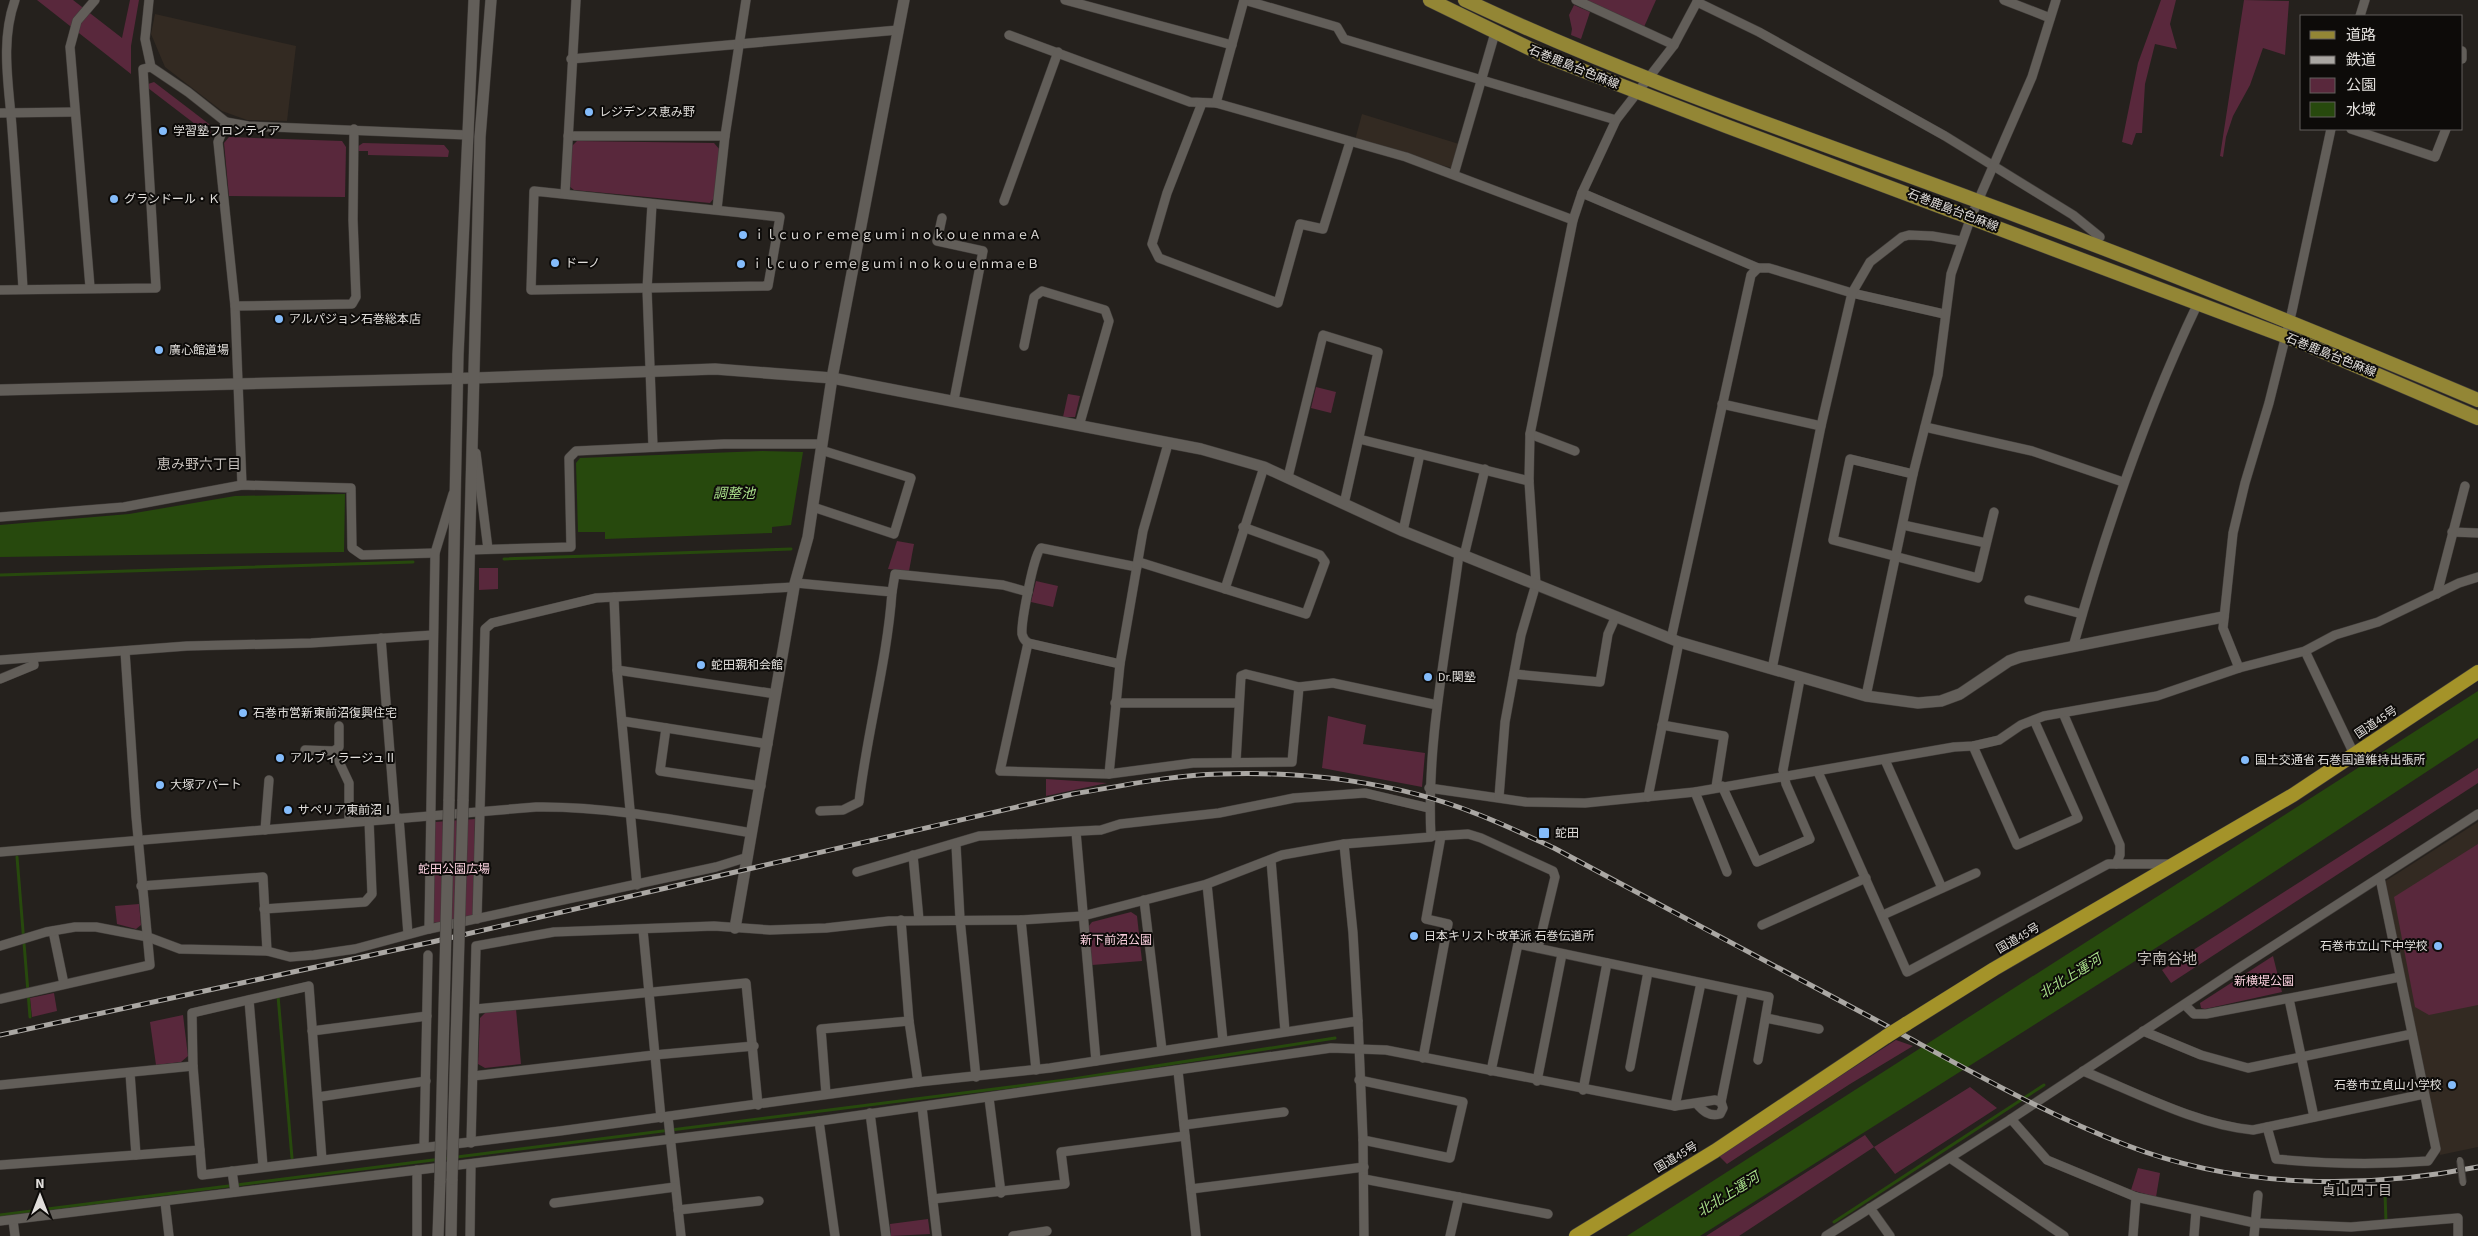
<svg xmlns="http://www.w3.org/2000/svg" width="2478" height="1236" viewBox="0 0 2478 1236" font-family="'Source Sans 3','Noto Sans JP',sans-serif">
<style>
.built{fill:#332a22}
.green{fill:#59283c}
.water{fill:#27490d}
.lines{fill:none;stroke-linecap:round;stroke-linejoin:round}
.stream{stroke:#27490d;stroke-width:3}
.minor-casing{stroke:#413d3a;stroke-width:10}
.tertiary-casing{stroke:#413d3a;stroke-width:12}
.primary-casing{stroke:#413d3a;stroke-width:15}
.trunk-casing{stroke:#413d3a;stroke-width:15}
.minor{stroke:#625e59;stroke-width:9}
.tertiary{stroke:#625e59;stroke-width:11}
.primary{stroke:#938635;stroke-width:14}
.trunk{stroke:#a49329;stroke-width:14}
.rail-casing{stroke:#aaa7a3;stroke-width:5}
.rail{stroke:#0d0b09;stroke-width:3;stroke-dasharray:9;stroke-linecap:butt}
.pedestrian-bridge-casing{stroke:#413d3a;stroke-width:8;stroke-linecap:butt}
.tertiary-bridge-casing{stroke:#413d3a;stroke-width:12;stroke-linecap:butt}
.trunk-bridge-casing{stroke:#413d3a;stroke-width:15;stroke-linecap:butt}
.pedestrian-bridge{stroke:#625e59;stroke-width:6}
.tertiary-bridge{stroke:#625e59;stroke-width:11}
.trunk-bridge{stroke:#a49329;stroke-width:14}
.poi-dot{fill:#84bcfb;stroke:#0d0b09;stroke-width:2}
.labels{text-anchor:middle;stroke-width:4;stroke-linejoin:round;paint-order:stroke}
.street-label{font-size:12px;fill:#e1dedb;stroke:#0d0b09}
.poi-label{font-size:12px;fill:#e1dedb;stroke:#0d0b09;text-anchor:start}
.park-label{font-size:12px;fill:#fbd1df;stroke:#0d0b09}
.neighbourhood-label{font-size:14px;fill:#c4beb9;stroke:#0d0b09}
.water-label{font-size:14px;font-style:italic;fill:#a7dc88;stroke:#0d0b09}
.quarter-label{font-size:15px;fill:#c4beb9;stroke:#0d0b09}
</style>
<rect width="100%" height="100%" fill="#25211d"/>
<g class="built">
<polygon points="155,14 296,46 287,121 247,120 222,111 165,67 151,34"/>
<polygon points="1362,114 1459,144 1452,168 1355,140"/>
<polygon points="2478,822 2478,1147 2440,1155 2384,882"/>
</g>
<g class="green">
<polygon points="37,0 73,0 122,38 130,0 139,0 131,46 131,74"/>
<polygon points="1580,0 1656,0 1644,27"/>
<polygon points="2161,0 2176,0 2170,24 2177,49 2155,44 2145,84 2142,133 2136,133 2132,145 2122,142 2138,63"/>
<polygon points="2244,0 2289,1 2285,55 2263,48 2250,85 2233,116 2226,137 2223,157 2220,156"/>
<polygon points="1574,5 1590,12 1581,39 1571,35 1572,29 1569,15"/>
<polygon points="154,82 209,124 212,137 148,88 148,84"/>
<polygon points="229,137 342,141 346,147 345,197 229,196 224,143"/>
<polygon points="577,141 714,143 720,150 715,197 710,203 574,190 569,186 570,148"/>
<polygon points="363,143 444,145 449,151 448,157 368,155 368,151 357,151 357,147"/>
<polygon points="1316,387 1336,392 1331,413 1311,408"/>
<polygon points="1068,394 1080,396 1075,417 1063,417"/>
<polygon points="897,541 914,544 909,571 888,569"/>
<polygon points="498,568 498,589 479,590 479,568"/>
<polygon points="1036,581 1058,586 1053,607 1031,602"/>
<polygon points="1328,716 1366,725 1363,744 1425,753 1422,787 1322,768"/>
<polygon points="2478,768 2478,783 2171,983 2162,970"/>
<polygon points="1046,779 1107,783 1046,796"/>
<polygon points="475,819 473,917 433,923 435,822"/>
<polygon points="2478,844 2478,1005 2429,1015 2415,1007 2394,897"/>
<polygon points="139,904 141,925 136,929 117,924 115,906"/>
<polygon points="1131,912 1137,916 1142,961 1092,965 1088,927 1092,922"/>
<polygon points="2273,956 2282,992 2205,1009 2201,1008 2200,1003"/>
<polygon points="54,993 57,1011 32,1017 30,998"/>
<polygon points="516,1009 521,1064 485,1068 478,1064 480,1018 486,1012"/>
<polygon points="183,1015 188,1056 181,1062 156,1065 150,1022"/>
<polygon points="1896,1040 1913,1046 1850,1084 1727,1164 1718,1155"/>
<polygon points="1970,1087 1997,1108 1895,1174 1874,1147 1739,1236 1706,1236 1865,1135 1874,1147"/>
<polygon points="2138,1168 2160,1173 2156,1197 2131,1190"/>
<polygon points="928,1219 930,1234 891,1236 890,1224"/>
</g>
<g class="water">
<polygon points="762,451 803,452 791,525 772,527 772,533 605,539 605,532 578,532 576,463 580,458"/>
<polygon points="345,494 344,552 0,557 0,525 129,514 235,496"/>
<polygon points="2478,691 2478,738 2219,908 1700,1236 1627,1236"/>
</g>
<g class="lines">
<g class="stream">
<polyline points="504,559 791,549"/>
<polyline points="0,575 413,562"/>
<polyline points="17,857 30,1017"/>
<polyline points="278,996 292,1158"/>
<polyline points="2385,1193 2386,1222"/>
<polyline points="0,1215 1073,1079 1335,1038"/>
<polyline points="1834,1222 2044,1085"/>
</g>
<defs>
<g id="minor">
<path d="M15 0C0 42 9 85 12 128 16 182 20 235 23 289"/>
<polyline points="149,0 145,39 151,67 188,92 226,122 248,126 467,135"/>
<polyline points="1065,0 1232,45"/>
<polyline points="1244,0 1337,27 1344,39 1616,120"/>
<polyline points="1576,0 1674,45"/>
<polyline points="2004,0 2050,18"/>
<polyline points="1697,2 1759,32 1945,136 2073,215 2100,237"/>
<polyline points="2360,16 2365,0"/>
<polyline points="1009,35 1190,102 1216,103 1406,157 1573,220"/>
<polyline points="2462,51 2462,59"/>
<polyline points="571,59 898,30"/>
<polyline points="1202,103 1167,193 1152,244 1159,258 1278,303 1300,224 1323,229 1350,142"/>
<polyline points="1216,103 1244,0"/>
<polyline points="0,113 75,112"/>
<polyline points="226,122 218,142 235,306 242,485"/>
<polyline points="2351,129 2435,157 2446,129"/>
<polyline points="568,136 725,136"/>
<polyline points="1454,174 1495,33"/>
<polygon points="534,191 780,217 768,286 531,290"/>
<polyline points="1582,193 1758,268 1769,268 1852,293 1944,314"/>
<polyline points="565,194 576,0"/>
<polyline points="1004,201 1058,52"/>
<polyline points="652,204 647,289 653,447"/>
<polyline points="717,209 725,136 746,0"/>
<polyline points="942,218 937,241 983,251 954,400"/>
<polyline points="90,287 70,47 77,21 95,0"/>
<polyline points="0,290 156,288 143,69 151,67"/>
<polyline points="235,306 352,304 356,297 353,220 354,129"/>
<polyline points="1024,346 1034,297 1042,291 1105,310 1109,321 1079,426"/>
<polyline points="1722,404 1821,426"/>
<polyline points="1925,427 2032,451 2123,482"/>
<polyline points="1530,434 1575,451"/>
<polyline points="1359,439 1420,454"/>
<polyline points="476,453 488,549"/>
<polyline points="1913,474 1850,459 1833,540 1978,578 1994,512"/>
<polyline points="1288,477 1323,335 1378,352 1344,504"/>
<polyline points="813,507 894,534 911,478 821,450"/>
<polyline points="0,517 124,507 242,485 351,488 352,548 362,555 435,553"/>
<polyline points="1903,525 1986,543"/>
<polyline points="1403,531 1420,454 1529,481"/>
<polyline points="2452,532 2478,533"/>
<polyline points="469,550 571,547 569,458 576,451 724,444 822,444"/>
<polyline points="1464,556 1485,469"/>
<polyline points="1139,562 1306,614 1325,562 1320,555 1243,527"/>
<path d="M796 583 892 592C887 663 867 731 859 802L843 810 820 811"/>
<polyline points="1225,589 1264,467"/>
<polyline points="892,592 895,574 1003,585 1028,592"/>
<polyline points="2437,594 2465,486"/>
<polyline points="614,597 617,670 637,885"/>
<polyline points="2029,600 2082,614"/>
<polyline points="381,638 395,817"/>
<polyline points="1671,639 1751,275 1758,268"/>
<polyline points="1028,643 1000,771 1109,774 1193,763 1292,762 1299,687"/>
<path d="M2073 647C2106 528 2145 414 2198 303"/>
<polyline points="2305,651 2354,754"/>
<polyline points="0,660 187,646 311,643 433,635"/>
<path d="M1120 664 1028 643C1025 641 1023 638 1022 634 1021 623 1034 552 1041 548L1137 567"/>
<polyline points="2239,668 2223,628 2233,533 2245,483 2269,403 2292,311 2331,129"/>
<polyline points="1772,669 1821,426 1852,293 1870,262 1902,237 1909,235 1932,236 1961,241"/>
<polyline points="617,670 776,694"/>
<polyline points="1514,674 1600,682 1608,634 1616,616"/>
<polyline points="0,679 34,665 33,659"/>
<polyline points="1866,696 1913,474 1938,375 1951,274 1971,217 2032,77 2056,0"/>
<polyline points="1115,703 1238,703"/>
<polyline points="2063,713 2120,845 2120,855 2116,864"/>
<polyline points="622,721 768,744"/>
<polyline points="1662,725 1724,736 1716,787"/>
<polyline points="666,728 660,771 761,786"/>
<polyline points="1973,746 2017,845 2078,818 2034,720"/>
<polyline points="305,750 334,751 349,783 349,822"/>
<polyline points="334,751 339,747 339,726"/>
<polyline points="1885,760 1942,888"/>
<polyline points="1236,761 1241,676 1246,674 1299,687 1333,683 1437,705"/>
<polyline points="1818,772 1907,972 2108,864 2175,864"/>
<polyline points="1109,774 1120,664 1143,531 1168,444"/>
<polyline points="1722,786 1757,862 1810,839 1786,784 1783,770 1800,679"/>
<polyline points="1429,788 1526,802 1585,803 1695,792 1954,747 1973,746 1999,740 2021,725 2044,716 2157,696 2239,668 2305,651 2335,635 2378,622 2459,583 2478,577"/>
<polyline points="1695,792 1727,872"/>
<polyline points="1499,797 1505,722 1521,635 1536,584 1529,481 1530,434 1573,220 1582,193 1616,120 1674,45 1698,0"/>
<polyline points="1648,797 1679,642"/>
<polyline points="399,818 408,934"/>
<polyline points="265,830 269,780"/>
<polyline points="1076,832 1096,1061"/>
<polyline points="1436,836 1468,834 1481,838 1553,871 1555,877 1538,948"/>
<path d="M1344 844 1431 837C1426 742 1447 648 1459 554"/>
<polyline points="956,845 960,919 976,1077"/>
<path d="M0 852 536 807C609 806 681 821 752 833"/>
<polyline points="913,855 919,920"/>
<polyline points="1271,860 1285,1031"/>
<polyline points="857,872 979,836 1101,830 1120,824 1219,813 1294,798 1365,793 1429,808"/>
<polyline points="1207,884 1223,1041"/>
<polyline points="141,886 263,877 267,951"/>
<polyline points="1144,900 1162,1050"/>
<polyline points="264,909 365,902 372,894 369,820"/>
<polyline points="1883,915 1976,873"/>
<polyline points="477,919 485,629 492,623 596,598 794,587"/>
<polyline points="901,920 909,1021 918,1082"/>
<polyline points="1021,920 1036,1070"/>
<polyline points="1762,925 1866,878"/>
<polyline points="429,929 435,553 453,494"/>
<polyline points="643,930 661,1118"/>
<polyline points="53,931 64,984"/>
<polyline points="0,946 46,932 75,927 96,927 148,937 180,949 267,951 290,957 314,955 355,949 429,929 716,867 748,857"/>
<polyline points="0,999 150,965 136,816 125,651"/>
<polyline points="2289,999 2314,1117"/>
<polyline points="249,1000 263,1166"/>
<polyline points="2185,1005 2194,1014 2206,1014 2400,977"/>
<polyline points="476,1009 746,983 758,1105"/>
<polyline points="1766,1018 1819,1029"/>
<polyline points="312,1031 427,1016"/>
<polyline points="2143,1031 2201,1055 2248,1068 2412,1034"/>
<polyline points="1423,1058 1448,924 1426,919 1441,836"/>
<polyline points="1630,1067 1648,972"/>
<polyline points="1178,1071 1196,1236"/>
<polyline points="1491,1071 1518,944 1769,997 1758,1060"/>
<path d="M2083 1071C2135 1092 2197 1125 2253 1130L2424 1094"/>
<polyline points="130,1073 136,1155 200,1150"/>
<polyline points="473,1076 654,1055 754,1046"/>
<polyline points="1359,1080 1463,1102 1450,1158 1363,1140"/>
<polyline points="1537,1081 1562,954"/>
<polyline points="0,1085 193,1066"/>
<polyline points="1583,1090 1607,963"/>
<polyline points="826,1094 821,1029 909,1021"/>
<polyline points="318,1097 426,1081"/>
<polyline points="989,1098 1001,1193"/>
<polyline points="1721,1102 1743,992"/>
<polyline points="1675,1106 1701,983"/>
<polyline points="922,1107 937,1236"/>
<polyline points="870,1113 886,1236"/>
<polyline points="668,1117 681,1236"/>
<polyline points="2011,1119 2047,1160 2136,1197"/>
<polyline points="819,1121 835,1236"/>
<polyline points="1184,1125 1284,1112"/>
<path d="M2267 1127 2276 1159C2327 1164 2376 1165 2428 1161L2436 1149 2380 878"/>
<polyline points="471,1143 476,946 554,932 714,926 770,930 826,928 889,921 1021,920 1083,916 1207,884 1282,855 1344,844 1353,933 1358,1021"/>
<polyline points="424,1147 428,955"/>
<polyline points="1950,1158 2064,1236"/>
<polyline points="322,1160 309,986 192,1013 193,1066 202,1175 560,1131 918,1082 1050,1068 1358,1021 1363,1140 1364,1236"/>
<polyline points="0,1165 136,1155"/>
<polyline points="417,1170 417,1236"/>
<polyline points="232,1171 235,1192"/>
<polyline points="1364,1179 1548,1214"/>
<polyline points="1191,1189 1364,1167"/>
<polyline points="933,1199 1065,1184 1061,1152 1185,1136"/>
<polyline points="165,1202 169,1236"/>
<polyline points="554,1203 675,1187"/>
<polyline points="1870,1208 1890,1236"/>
<polyline points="678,1210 759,1201"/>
<polyline points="13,1220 15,1236"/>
<path d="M0 1221 819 1121 1331 1048 1386 1050 1675 1106 1715 1100 1721 1102 1723 1108 1720 1114C1709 1117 1703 1111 1696 1103"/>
<polyline points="470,1236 471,1164"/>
<polyline points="1013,1236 1047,1231"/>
<polyline points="1450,1236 1459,1197"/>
<polyline points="1826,1236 2011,1119 2239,968 2478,814"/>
<polyline points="2133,1236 2136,1197 2255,1223 2351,1227 2458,1218 2458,1236"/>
<polyline points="2194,1236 2196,1211"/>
<polyline points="2254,1236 2258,1195"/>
</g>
<g id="tertiary">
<polyline points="0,390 475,378 715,369 832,378 1201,449 1264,467 1403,531 1679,642 1866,696 1918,703 1941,701 1960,694 2009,661 2020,657 2223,617"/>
<polyline points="449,801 458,355 474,0"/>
<polyline points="463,801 480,137 491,0"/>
<polyline points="735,928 794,587 808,537 832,378 904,0"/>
<polyline points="438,1236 440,1181"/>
<polyline points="451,1236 452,1179"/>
</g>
<g id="primary">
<polyline points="1430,0 1545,56 1726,126 2303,343 2478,418"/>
<path d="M1465 0C1630 78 1803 136 1975 200 2144 262 2312 330 2478 400"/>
</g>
<g id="trunk">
<polyline points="1906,1024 1994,969 2293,795 2478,672"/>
<polyline points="1576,1236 1715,1151 1887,1036"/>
</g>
</defs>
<use href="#minor" class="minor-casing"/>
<use href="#tertiary" class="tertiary-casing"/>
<use href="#primary" class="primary-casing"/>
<use href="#trunk" class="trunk-casing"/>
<use href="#minor" class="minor"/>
<use href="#tertiary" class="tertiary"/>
<use href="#primary" class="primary"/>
<use href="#trunk" class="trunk"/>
<defs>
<path id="rail" d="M0 1035 432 942 1073 794C1122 786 1171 775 1220 774 1306 771 1397 782 1477 814 1503 824 1528 836 1554 848 1660 905 1767 962 1874 1019 1956 1063 2038 1111 2126 1145 2236 1188 2363 1190 2478 1167"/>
</defs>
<use href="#rail" class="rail-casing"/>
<use href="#rail" class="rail"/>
<defs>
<polyline id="pedestrian-bridge" points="2460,1160 2463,1183"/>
<g id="tertiary-bridge">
<polyline points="452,1179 463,801"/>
<polyline points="440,1181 449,801"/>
</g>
<polyline id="trunk-bridge" points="1887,1036 1906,1024"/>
</defs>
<use href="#pedestrian-bridge" class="pedestrian-bridge-casing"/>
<use href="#tertiary-bridge" class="tertiary-bridge-casing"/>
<use href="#trunk-bridge" class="trunk-bridge-casing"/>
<use href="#pedestrian-bridge" class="pedestrian-bridge"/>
<use href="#tertiary-bridge" class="tertiary-bridge"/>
<use href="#trunk-bridge" class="trunk-bridge"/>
</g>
<g class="poi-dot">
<circle cx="589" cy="112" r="5"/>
<circle cx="163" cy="131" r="5"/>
<circle cx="114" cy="199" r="5"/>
<circle cx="743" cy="235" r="5"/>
<circle cx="555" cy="263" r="5"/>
<circle cx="741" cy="264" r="5"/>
<circle cx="279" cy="319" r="5"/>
<circle cx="159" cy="350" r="5"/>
<circle cx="701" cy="665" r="5"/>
<circle cx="1428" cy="677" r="5"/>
<circle cx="243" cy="713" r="5"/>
<circle cx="280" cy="758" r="5"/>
<circle cx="2245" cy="760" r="5"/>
<circle cx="160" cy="785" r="5"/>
<circle cx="288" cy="810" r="5"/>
<rect x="1538" y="827" width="12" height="12" rx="2.5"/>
<circle cx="1414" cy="936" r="5"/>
<circle cx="2438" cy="946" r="5"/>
<circle cx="2452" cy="1085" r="5"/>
</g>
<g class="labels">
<g class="street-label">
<text transform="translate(1574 67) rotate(22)" y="4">石巻鹿島台色麻線</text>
<text transform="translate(1953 210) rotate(21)" y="4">石巻鹿島台色麻線</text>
<text transform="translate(2331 355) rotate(22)" y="4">石巻鹿島台色麻線</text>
<text transform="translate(2376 722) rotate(-34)" y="4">国道45号</text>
<text transform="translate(2018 938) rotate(-30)" y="4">国道45号</text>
<text transform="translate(1676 1157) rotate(-31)" y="4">国道45号</text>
</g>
<g class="poi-label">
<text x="599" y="116">レジデンス恵み野</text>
<text x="173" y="135">学習塾フロンティア</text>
<text x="124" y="203">グランドール・Ｋ</text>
<text x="753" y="239">ｉｌｃｕｏｒｅｍｅｇｕｍｉｎｏｋｏｕｅｎｍａｅＡ</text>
<text x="565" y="267">ドーノ</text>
<text x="751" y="268">ｉｌｃｕｏｒｅｍｅｇｕｍｉｎｏｋｏｕｅｎｍａｅＢ</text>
<text x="289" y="323">アルパジョン石巻総本店</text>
<text x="169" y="354">廣心館道場</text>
<text x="711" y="669">蛇田親和会館</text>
<text x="1438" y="681">Dr.関塾</text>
<text x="253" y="717">石巻市営新東前沼復興住宅</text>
<text x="290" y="762">アルブィラージュⅡ</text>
<text x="2255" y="764">国土交通省 石巻国道維持出張所</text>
<text x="170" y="789">大塚アパート</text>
<text x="298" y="814">サペリア東前沼Ⅰ</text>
<text x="1555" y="837">蛇田</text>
<text x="1424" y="940">日本キリスト改革派 石巻伝道所</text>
<text x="2428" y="950" text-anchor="end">石巻市立山下中学校</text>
<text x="2442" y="1089" text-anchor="end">石巻市立貞山小学校</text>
</g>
<g class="park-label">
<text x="454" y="873">蛇田公園広場</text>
<text x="1116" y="944">新下前沼公園</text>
<text x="2264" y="985">新横堤公園</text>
</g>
<g class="neighbourhood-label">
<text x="199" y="469">恵み野六丁目</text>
<text x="2357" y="1195">貞山四丁目</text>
</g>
<g class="water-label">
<text x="734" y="498">調整池</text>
<text transform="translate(2070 976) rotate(-32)" y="5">北北上運河</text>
<text transform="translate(1728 1194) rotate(-32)" y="5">北北上運河</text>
</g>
<g class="quarter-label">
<text x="2167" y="964">字南谷地</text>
</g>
</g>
<rect x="2300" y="15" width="162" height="115" fill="#0d0b09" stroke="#625f5d"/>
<rect x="2310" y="31" width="25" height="8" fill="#938635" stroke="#625f5d"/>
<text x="2346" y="40" font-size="15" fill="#e1dedb">道路</text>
<rect x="2310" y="56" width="25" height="8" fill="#aaa7a3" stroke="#625f5d"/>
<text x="2346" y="65" font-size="15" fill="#e1dedb">鉄道</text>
<rect x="2310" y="78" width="25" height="15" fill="#59283c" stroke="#625f5d"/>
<text x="2346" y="90" font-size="15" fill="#e1dedb">公園</text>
<rect x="2310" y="102" width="25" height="15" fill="#27490d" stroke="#625f5d"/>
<text x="2346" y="115" font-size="15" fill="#e1dedb">水域</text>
<g transform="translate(40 1196)" stroke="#0d0b09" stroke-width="4" paint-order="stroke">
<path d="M0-4L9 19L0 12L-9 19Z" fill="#e1dedb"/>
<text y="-8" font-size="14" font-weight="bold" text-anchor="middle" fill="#e1dedb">N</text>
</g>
</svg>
